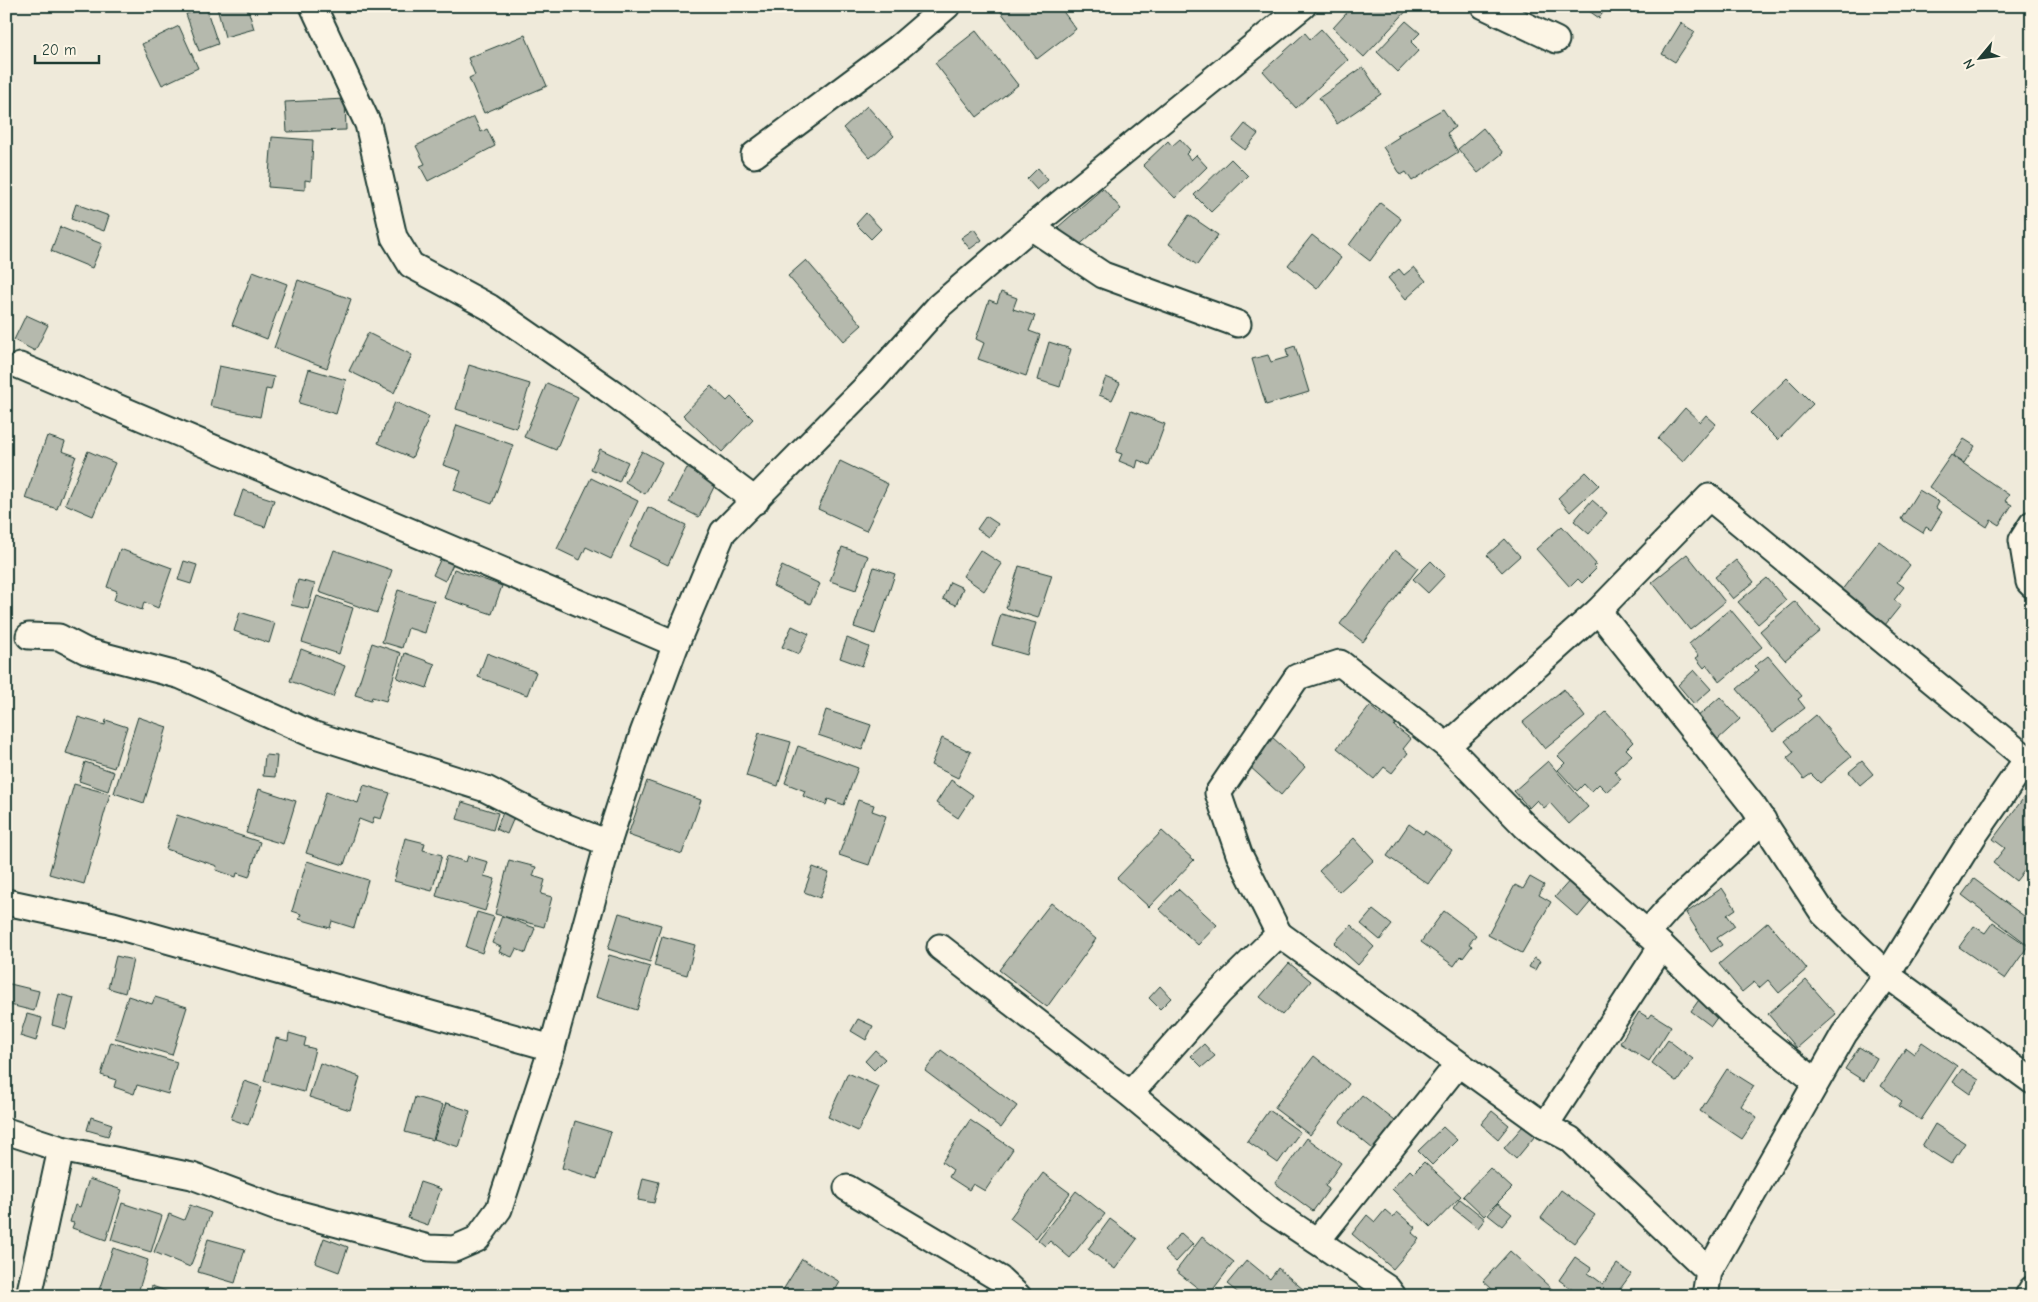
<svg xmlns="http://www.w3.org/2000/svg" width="2038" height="1302" viewBox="0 0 2038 1302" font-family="'Comic Neue',sans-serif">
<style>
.building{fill:#b5b9ad;stroke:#1f3d34}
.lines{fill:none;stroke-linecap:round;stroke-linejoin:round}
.minor-casing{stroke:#1f3d34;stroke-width:29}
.minor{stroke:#fcf5e5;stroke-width:25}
</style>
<rect width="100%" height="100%" fill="#efeada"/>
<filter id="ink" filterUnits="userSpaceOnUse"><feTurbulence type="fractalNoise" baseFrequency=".02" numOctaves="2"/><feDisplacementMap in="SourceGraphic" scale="10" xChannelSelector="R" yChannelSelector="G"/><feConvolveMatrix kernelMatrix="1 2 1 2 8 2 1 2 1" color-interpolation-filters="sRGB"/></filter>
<g filter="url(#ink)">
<g class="building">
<polygon points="223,6 247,6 254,29 225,37 217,8"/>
<polygon points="1001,6 1059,6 1076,29 1037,59 998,8"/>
<polygon points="1353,6 1411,6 1364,57 1333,28"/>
<polygon points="1582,6 1608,6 1599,18"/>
<polygon points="206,8 218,44 199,51 186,14"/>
<polygon points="1406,21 1420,33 1411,42 1419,50 1398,72 1377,52"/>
<polygon points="1681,23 1695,32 1675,62 1662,54"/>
<polygon points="179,26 198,68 162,85 142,44"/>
<polygon points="1321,29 1348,60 1296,108 1263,71 1305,33 1310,39"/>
<polygon points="976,31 1018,85 977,117 935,63"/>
<polygon points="525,35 547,86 484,113 469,78 475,75 468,58"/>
<polygon points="1363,67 1381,94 1337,124 1319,98"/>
<polygon points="345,99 346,130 287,132 285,102"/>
<polygon points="867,106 894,136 870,158 843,128"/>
<polygon points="1443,109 1455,127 1447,133 1458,152 1412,181 1406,172 1401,175 1383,147 1399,137 1397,135"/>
<polygon points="474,117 481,132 487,129 495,146 428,181 420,166 425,164 416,146"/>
<polygon points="1245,124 1258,134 1245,150 1232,140"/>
<polygon points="1483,128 1503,153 1478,173 1458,149"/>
<polygon points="272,137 313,140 311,181 305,180 305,190 268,187"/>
<polygon points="1180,139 1190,150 1186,154 1191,160 1196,155 1207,167 1175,198 1143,165 1168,141 1172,146"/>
<polygon points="1231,159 1248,176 1211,212 1194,195"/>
<polygon points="1038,168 1048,180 1037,190 1027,179"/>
<polygon points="1103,188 1121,209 1076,248 1058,227"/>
<polygon points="1380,203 1401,219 1370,261 1349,245"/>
<polygon points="76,204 109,216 104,231 71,219"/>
<polygon points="866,213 881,229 871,239 856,224"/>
<polygon points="1189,215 1218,235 1197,265 1169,244"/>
<polygon points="60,227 102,244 92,268 51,251"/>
<polygon points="974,229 982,240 970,249 961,238"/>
<polygon points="1312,235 1341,258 1317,289 1288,265"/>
<polygon points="806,260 862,325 844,341 788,276"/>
<polygon points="1414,267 1426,281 1406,299 1388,278 1399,269 1404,275"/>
<polygon points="253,271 287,284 267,339 232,325"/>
<polygon points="298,280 351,299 327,368 274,348"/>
<polygon points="1001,292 1017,298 1013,309 1035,316 1029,331 1040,335 1026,376 978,359 984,343 976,339 989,300 997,303"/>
<polygon points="26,315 48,325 35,351 14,340"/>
<polygon points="368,333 412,355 394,393 349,371"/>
<polygon points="1049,342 1071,349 1060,387 1038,380"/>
<polygon points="1295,346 1309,392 1266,405 1252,359 1268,355 1271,362 1288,357 1286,349"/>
<polygon points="469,365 530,384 516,428 456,409"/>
<polygon points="219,366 274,377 271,390 266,389 260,417 210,406"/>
<polygon points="309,369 346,380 336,414 299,403"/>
<polygon points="1106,377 1120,383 1112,400 1099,395"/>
<polygon points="1787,378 1813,404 1778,440 1751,413"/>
<polygon points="547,383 578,397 556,450 524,437"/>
<polygon points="711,386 727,401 731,397 753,419 722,452 683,415"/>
<polygon points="395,402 429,417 412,458 378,443"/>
<polygon points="1685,408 1700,422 1706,415 1716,424 1683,462 1658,439"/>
<polygon points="1131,411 1165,424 1150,465 1138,460 1136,468 1119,461 1122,454 1116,452"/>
<polygon points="457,425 513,445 492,504 454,490 461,471 443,465"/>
<polygon points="47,436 65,442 62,451 76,456 57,509 25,498"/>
<polygon points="1964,439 1975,446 1964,463 1953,456"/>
<polygon points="600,449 628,462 619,482 591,469"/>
<polygon points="88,451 115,463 93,516 65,504"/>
<polygon points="642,451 662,462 645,494 625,482"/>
<polygon points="1951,455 2009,495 2005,501 2012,505 1999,525 1991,520 1987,527 1929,487"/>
<polygon points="840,461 888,484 866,531 818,509"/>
<polygon points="687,468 716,483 699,517 669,502"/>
<polygon points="1586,472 1599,485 1570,512 1558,498"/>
<polygon points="591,478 638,501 611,559 586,547 580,560 557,549"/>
<polygon points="243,490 274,500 265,527 234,517"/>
<polygon points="1919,490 1939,502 1936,508 1942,512 1931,530 1926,527 1923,533 1901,519"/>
<polygon points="1592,500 1607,513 1589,534 1574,521"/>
<polygon points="648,507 686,525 668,565 630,547"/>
<polygon points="986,516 998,524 989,537 977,529"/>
<polygon points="1562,526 1596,564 1593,566 1596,569 1582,583 1578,579 1570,587 1536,549"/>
<polygon points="1505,539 1520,556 1502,572 1487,555"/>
<polygon points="1879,541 1910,565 1897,582 1904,587 1894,600 1901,605 1885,625 1841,591"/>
<polygon points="842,547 868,556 856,590 830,581"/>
<polygon points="120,549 172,568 158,608 144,602 142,610 114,600 117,591 107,587"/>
<polygon points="334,550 392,570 377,613 319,592"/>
<polygon points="980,550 1002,564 984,591 963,576"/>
<polygon points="1395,550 1418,568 1363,642 1340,624"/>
<polygon points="1687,554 1725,602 1690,630 1652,582"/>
<polygon points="441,558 453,564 445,581 433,575"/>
<polygon points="1736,560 1754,582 1733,599 1715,577"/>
<polygon points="184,561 197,565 191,584 178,580"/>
<polygon points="1431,561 1445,575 1428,593 1413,579"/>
<polygon points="782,566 820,584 810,604 773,586"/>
<polygon points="1019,566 1052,575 1038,618 1006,608"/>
<polygon points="874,567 895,574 875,634 854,627"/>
<polygon points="454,569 502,586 492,614 444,598"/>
<polygon points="1767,578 1786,600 1758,624 1738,602"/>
<polygon points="298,580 315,584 308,609 291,605"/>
<polygon points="950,582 963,588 956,605 943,599"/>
<polygon points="398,590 434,601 425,633 408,628 402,648 382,642"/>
<polygon points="317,596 353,608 339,654 302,642"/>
<polygon points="1795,601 1820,631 1785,660 1760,631"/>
<polygon points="1730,609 1762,647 1720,682 1707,665 1704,668 1696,658 1699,656 1689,644"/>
<polygon points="240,612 275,623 269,643 234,631"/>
<polygon points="1001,614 1036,623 1027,655 992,645"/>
<polygon points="792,626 809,634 799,654 782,647"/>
<polygon points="847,638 869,647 862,666 840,658"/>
<polygon points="372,643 401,653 386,701 372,697 371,700 355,695"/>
<polygon points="301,649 345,666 333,697 290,681"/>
<polygon points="405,653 435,664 427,688 397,678"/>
<polygon points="487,653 536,672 527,695 478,677"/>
<polygon points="1768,656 1802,696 1798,699 1805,708 1773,732 1737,689 1759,670 1755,666"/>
<polygon points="1694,670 1711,689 1694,704 1678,685"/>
<polygon points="1564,689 1585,717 1545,749 1523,722"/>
<polygon points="1720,697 1740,719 1717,740 1696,718"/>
<polygon points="1370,706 1383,717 1387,711 1399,720 1394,726 1411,739 1403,749 1408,753 1392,773 1384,767 1374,779 1337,748"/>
<polygon points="826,710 871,725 862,750 818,735"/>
<polygon points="1606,712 1633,742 1626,749 1632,755 1614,771 1621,779 1607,792 1599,784 1591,792 1584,784 1577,791 1558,770 1565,763 1558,756"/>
<polygon points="1816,715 1851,757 1820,783 1811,774 1804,779 1787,758 1794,752 1785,741"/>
<polygon points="78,717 105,725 106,720 127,727 114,768 66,753"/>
<polygon points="138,717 167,727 144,803 114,793"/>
<polygon points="759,733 791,742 778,786 746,776"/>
<polygon points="1272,737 1305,767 1281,795 1248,765"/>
<polygon points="942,738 971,752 958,778 931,765"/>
<polygon points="798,746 858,768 844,805 828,799 826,805 803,796 805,791 785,783"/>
<polygon points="265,755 277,756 275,777 263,776"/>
<polygon points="1548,761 1588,807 1569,824 1550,803 1544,808 1537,800 1529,808 1514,791"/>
<polygon points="1862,761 1873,774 1860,785 1849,772"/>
<polygon points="85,762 114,772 108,791 79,781"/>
<polygon points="951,780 973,795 958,818 936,803"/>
<polygon points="647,781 701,800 682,854 628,835"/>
<polygon points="74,784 110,794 84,884 49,874"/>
<polygon points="364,785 390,793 381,819 374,817 372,824 359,819 344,865 306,853 326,792 358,803"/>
<polygon points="2031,788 2032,870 2028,866 2016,881 1993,863 2005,848 1993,839"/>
<polygon points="259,789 296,801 283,844 246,833"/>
<polygon points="858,800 874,805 872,811 886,816 869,865 839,855"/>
<polygon points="462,802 498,813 493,830 457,819"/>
<polygon points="505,808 516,813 507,834 496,829"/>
<polygon points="177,815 260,842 249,877 237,873 236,877 216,870 217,866 166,849"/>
<polygon points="1409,824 1423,834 1425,831 1452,850 1428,884 1387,856"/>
<polygon points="1162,831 1194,860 1149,907 1117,878"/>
<polygon points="405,838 425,843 423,850 442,855 432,891 394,881"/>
<polygon points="1354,838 1374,860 1339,892 1319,871"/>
<polygon points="447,856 466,862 468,856 488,862 484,876 495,879 485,911 436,896"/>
<polygon points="509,860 536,867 533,876 545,880 541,894 552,897 544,927 495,914"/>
<polygon points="307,861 368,880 354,928 332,921 330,928 299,919 301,914 292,911"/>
<polygon points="813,867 829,873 820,898 804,892"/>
<polygon points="1530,877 1544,885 1539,895 1551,902 1522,953 1488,935 1515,885 1523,889"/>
<polygon points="1572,878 1594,898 1578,917 1555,897"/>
<polygon points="1974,879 2032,922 2032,941 2028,945 1962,895"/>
<polygon points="1722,888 1736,909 1727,915 1735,926 1717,938 1722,945 1711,952 1686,913"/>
<polygon points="1178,889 1217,925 1198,945 1159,909"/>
<polygon points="1051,903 1096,939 1047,1007 999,970"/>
<polygon points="1373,910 1392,925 1380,940 1361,924"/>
<polygon points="1444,911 1476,935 1469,944 1472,946 1463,958 1461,956 1454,966 1421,942"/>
<polygon points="477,912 494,917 482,953 466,947"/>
<polygon points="619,913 661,925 650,962 608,949"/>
<polygon points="502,916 535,928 526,953 516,949 512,957 499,952 501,947 492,943"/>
<polygon points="1768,922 1807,969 1779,993 1768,980 1759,988 1754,982 1742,992 1719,964"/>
<polygon points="1993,922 2028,946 2005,979 1959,947 1974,926 1985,933"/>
<polygon points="1351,925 1374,947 1358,965 1334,943"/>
<polygon points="662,936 695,945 687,975 654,966"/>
<polygon points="609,955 650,967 637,1010 596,997"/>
<polygon points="116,956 133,960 125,993 108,988"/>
<polygon points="1534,958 1540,961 1535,970 1529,967"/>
<polygon points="1289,963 1311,981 1282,1015 1260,997"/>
<polygon points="1806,980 1836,1014 1797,1048 1768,1014"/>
<polygon points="6,983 39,991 34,1011 6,1004"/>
<polygon points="1160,986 1171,998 1160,1009 1149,998"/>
<polygon points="59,994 74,998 66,1029 52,1025"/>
<polygon points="128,996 152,1004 155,997 187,1007 172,1055 115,1038"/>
<polygon points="1701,997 1721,1012 1711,1026 1691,1011"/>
<polygon points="1639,1012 1649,1018 1652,1014 1671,1026 1649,1061 1620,1043"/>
<polygon points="27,1014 42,1018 36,1041 20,1036"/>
<polygon points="858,1019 873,1026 866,1040 851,1031"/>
<polygon points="289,1033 306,1038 304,1046 315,1049 304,1092 264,1081 276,1038 288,1041"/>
<polygon points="1668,1040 1693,1059 1677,1082 1652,1063"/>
<polygon points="111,1042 177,1062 168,1094 137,1085 134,1094 114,1087 116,1080 101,1075"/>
<polygon points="1922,1042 1957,1066 1921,1120 1898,1106 1902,1101 1881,1086 1906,1048 1914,1054"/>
<polygon points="1204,1044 1215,1056 1202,1067 1191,1056"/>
<polygon points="1859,1047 1877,1058 1864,1081 1845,1069"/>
<polygon points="875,1050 885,1059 874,1070 865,1061"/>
<polygon points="941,1050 1017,1106 1001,1128 925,1071"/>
<polygon points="1314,1056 1349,1084 1310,1135 1274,1108"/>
<polygon points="320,1063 360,1077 350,1110 309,1097"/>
<polygon points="1727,1069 1754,1086 1741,1106 1757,1117 1742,1139 1700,1111"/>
<polygon points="1962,1069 1979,1080 1970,1094 1953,1082"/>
<polygon points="848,1073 879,1087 858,1131 828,1117"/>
<polygon points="244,1081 262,1087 248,1125 231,1119"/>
<polygon points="1362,1095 1395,1121 1373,1149 1340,1122"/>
<polygon points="415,1097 443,1105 433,1140 405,1132"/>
<polygon points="446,1103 470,1111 459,1147 434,1139"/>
<polygon points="1269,1110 1300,1132 1278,1163 1247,1141"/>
<polygon points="1492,1111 1509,1125 1498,1139 1481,1124"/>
<polygon points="91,1117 112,1124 108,1136 87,1130"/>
<polygon points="970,1120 1013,1149 985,1191 973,1184 969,1190 949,1177 953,1170 942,1162"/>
<polygon points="575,1121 611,1132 597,1179 562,1168"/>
<polygon points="1935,1124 1965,1143 1951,1164 1922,1146"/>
<polygon points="1523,1126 1535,1136 1516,1159 1504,1148"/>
<polygon points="1443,1127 1457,1140 1432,1165 1418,1151"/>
<polygon points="1307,1138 1341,1163 1325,1186 1329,1189 1313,1211 1275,1183"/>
<polygon points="1424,1162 1461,1196 1431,1227 1392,1189 1410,1170 1413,1173"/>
<polygon points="1490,1168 1512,1188 1484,1216 1463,1196"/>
<polygon points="1043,1173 1070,1193 1036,1238 1010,1218"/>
<polygon points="643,1178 659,1182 654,1203 638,1200"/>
<polygon points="89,1179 122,1190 106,1240 72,1228 74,1223 70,1222 75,1205 80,1207"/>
<polygon points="420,1182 441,1189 428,1225 408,1218"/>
<polygon points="1561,1190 1595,1215 1574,1243 1541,1218"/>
<polygon points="1076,1191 1105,1214 1070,1258 1050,1241 1045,1246 1038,1240"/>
<polygon points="1460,1199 1485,1219 1478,1228 1453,1208"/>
<polygon points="122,1203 162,1216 151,1252 111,1240"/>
<polygon points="1498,1203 1512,1214 1502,1226 1488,1215"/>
<polygon points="190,1205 211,1213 190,1267 154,1252 169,1214 184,1220"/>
<polygon points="1385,1210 1393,1217 1397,1212 1416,1228 1412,1233 1419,1239 1393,1269 1352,1234 1367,1215 1375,1222"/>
<polygon points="1110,1219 1137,1239 1115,1269 1088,1249"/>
<polygon points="1181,1233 1193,1244 1176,1262 1164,1251"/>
<polygon points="1202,1237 1234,1262 1208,1296 1176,1271"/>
<polygon points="324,1238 348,1247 339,1272 315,1263"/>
<polygon points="208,1239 245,1249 235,1283 198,1272"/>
<polygon points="113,1248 148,1260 137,1296 97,1296"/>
<polygon points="1510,1251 1553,1290 1548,1296 1500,1296 1483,1281"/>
<polygon points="1575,1257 1591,1268 1588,1273 1603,1284 1617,1264 1631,1274 1615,1296 1581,1296 1559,1280"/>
<polygon points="802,1259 840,1282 832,1296 792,1296 783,1290"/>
<polygon points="1247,1260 1270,1279 1278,1268 1304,1290 1300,1296 1242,1296 1227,1284"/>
<polygon points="152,1286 180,1296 149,1296"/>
</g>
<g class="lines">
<defs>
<g id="minor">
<polyline points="313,6 368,124 394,237 411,265 489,307 613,393 756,501"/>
<polyline points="1484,6 1556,40"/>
<polyline points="754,155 898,48 947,6"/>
<polyline points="1031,227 1103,275 1238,324"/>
<polyline points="20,366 676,644"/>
<polyline points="2032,524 2022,540 2029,582 2032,585"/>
<polyline points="1598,611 1753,806 1823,913 1887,975 2032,1081"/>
<polyline points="29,636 59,637 86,651 181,676 312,734 486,789 541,817 608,843"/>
<polyline points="1447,746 1598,611 1709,497 2027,759 1973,837 1887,975 1844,1034 1709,1271"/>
<polyline points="6,902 113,925 552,1048"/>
<polyline points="1647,933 1668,909 1763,820"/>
<polyline points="1279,934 1239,854 1218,793 1297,677 1340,663 1447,746 1525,826 1662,946 1743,1024 1815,1081"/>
<polyline points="1662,946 1545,1126 1570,1139 1709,1271 1705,1296"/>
<polyline points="940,947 1130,1094 1270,1210 1387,1288 1393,1296"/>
<polyline points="1130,1094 1220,992 1279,934 1545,1126"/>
<polyline points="6,1131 61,1149 192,1176 277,1208 429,1248 454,1249 477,1239 499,1209 552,1048 608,843 643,733 676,644 723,532 874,379 939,306 1031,227 1303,6"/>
<polyline points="847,1188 1000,1279 1018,1296"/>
<polyline points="1317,1241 1458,1064"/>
<polyline points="29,1296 61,1149"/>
<polyline points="2028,1296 2032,1289"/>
</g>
</defs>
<use href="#minor" class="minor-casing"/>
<use href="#minor" class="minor"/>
</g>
</g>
<rect width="2038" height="1302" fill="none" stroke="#fcf5e5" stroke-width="25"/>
<rect x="12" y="12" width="2013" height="1277" fill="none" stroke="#1f3d34" stroke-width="2" filter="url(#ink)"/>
<g transform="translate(1980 58) rotate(241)" stroke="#fcf5e5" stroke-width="4" paint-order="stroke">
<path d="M0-4L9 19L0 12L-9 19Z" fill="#1f3d34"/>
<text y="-8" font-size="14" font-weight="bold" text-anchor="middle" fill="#1f3d34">N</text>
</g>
<path d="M35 55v8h64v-8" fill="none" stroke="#1f3d34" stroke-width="2.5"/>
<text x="42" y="55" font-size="15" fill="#1f3d34" stroke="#fcf5e5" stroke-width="4" paint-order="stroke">20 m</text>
</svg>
